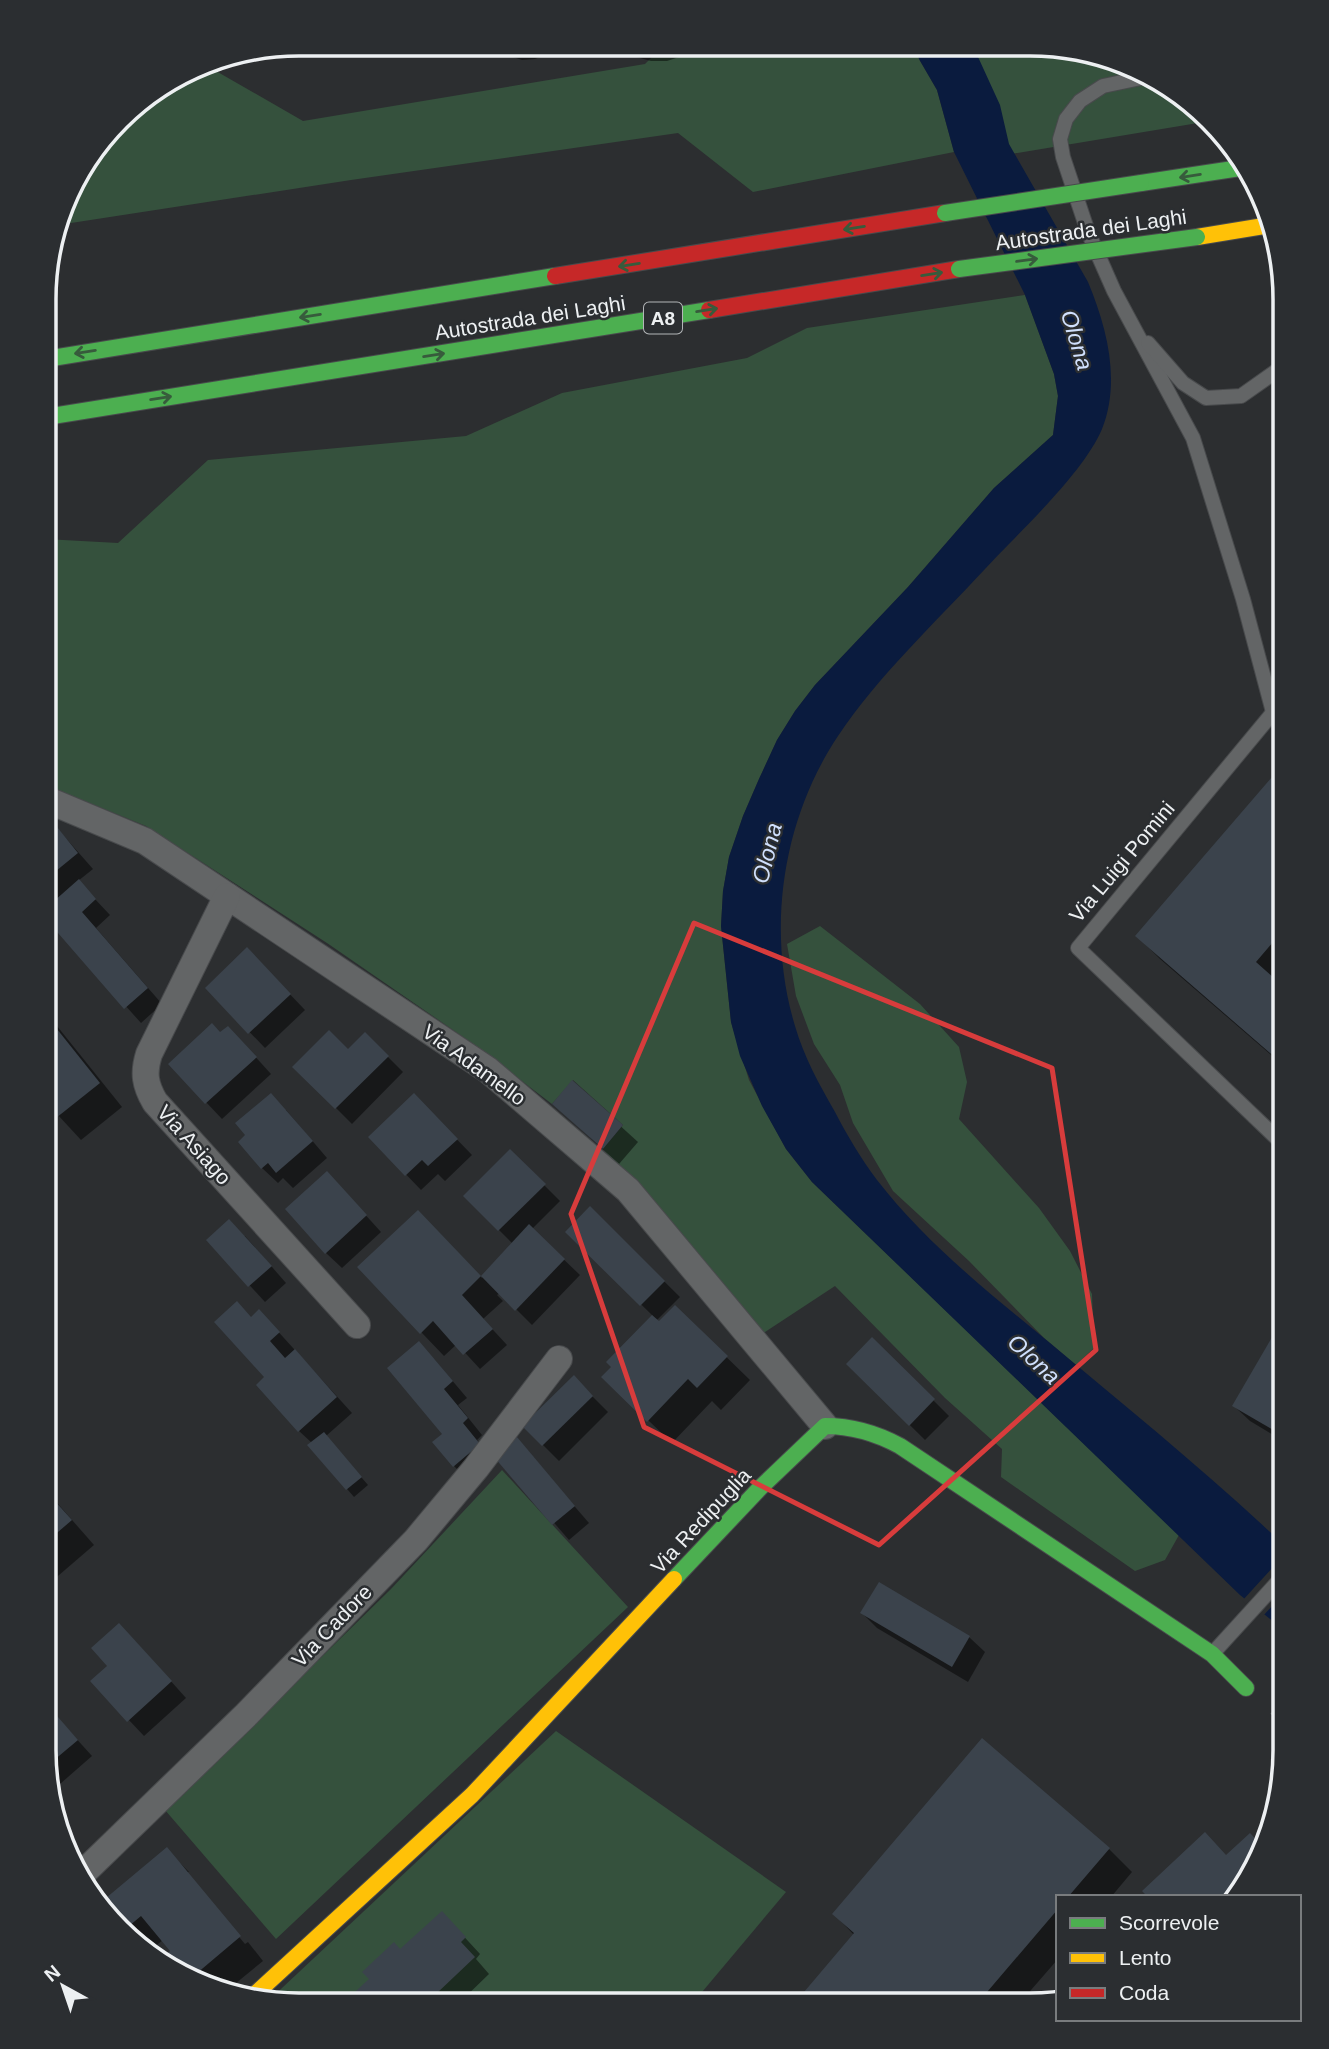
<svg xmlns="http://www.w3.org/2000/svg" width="1329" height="2049" viewBox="0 0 1329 2049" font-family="Arial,sans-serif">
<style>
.green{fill:#35513d}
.water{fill:#0a1b3e}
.pier{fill:#2c2e30}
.shadow{fill:#0007}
.building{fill:#3b434c}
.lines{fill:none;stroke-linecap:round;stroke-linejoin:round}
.lane-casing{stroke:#484a4c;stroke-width:16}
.street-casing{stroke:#484a4c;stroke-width:28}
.fast-casing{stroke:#484a4c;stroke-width:18}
.slow-casing{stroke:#484a4c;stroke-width:18}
.jam-casing{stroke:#484a4c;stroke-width:18}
.path{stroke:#636566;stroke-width:4.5;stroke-dasharray:3.5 3.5;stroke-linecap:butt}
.lane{stroke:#636566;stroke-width:14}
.street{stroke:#636566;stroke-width:26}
.fast{stroke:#4caf50;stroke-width:16}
.slow{stroke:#ffc107;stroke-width:16}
.jam{stroke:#c62828;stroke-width:16}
.fast-bridge-casing{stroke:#484a4c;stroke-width:18;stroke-linecap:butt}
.fast-bridge{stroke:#4caf50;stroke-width:16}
.oneway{stroke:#375b3c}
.marked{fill:none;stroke:#d83c3c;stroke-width:5;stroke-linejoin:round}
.labels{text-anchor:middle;stroke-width:5;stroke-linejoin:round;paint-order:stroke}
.shield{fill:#2b2e31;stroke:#b3b6b8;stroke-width:2}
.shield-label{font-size:19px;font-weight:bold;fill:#edf0f2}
.street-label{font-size:21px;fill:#edf0f2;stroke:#2b2e31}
.water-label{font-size:23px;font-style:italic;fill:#d0e0fd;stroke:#2b2e31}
.rim{fill:none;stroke:#edf0f2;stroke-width:3.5}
</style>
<rect width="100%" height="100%" fill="#2c2e30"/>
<g class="green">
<polygon points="664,45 916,46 919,59 937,90 954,152 753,192 678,133 351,180 58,225 70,186 131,107 202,63 303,121 645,64"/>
<polygon points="949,46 1063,46 1185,96 1204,122 1011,154"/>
<polygon points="1025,295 1054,374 1058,396 1053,435 994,488 908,587 815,685 795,711 777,740 759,779 743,816 729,857 723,891 721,926 731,1022 749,1080 786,1149 812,1182 1179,1535 1165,1560 1135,1571 1001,1477 1002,1449 945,1398 835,1286 762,1334 635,1183 603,1149 623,1125 573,1080 552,1104 469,1041 327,943 146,826 45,785 45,539 118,543 208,460 466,436 562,393 747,358 807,328"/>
<polygon points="820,926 920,1004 959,1047 967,1082 959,1119 1039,1208 1070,1251 1092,1294 1094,1348 1076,1365 1044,1338 969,1261 893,1191 853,1123 840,1085 814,1044 796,996 787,944"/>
<polygon points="502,1470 628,1607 276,1939 165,1810 391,1589"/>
<polygon points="556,1731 786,1892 692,2004 266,2003"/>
</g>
<path class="water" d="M916 46H973L1000 105 1009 144 1088 282C1107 328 1121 381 1102 429 1083 474 1019 532 985 569 935 623 879 675 838 736 782 820 766 930 795 1026 804 1057 819 1084 835 1112 847 1135 861 1159 877 1180 925 1242 989 1293 1050 1343 1129 1409 1210 1475 1285 1546V1631L1240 1595 812 1182 786 1149 762 1106 740 1056 731 1022 721 926 723 891 729 857 743 816 759 779 777 740 795 711 815 685 908 587 994 488 1053 435 1058 396 1054 374 1025 295 954 152 937 90 919 59Z"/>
<polygon class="pier" points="1285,1554 1285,1592 1262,1617 1242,1601"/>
<g class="shadow">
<polygon points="495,44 555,45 546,55 535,59 522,60 510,56"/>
<polygon points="620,45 695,45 682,56 667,61 651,61 636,57"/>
<polygon points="1285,765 1285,978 1279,985 1285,990 1285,1067 1160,959 1137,936"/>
<polygon points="49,819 93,869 78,881 110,915 96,928 162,1004 141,1023 45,916 45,911 53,904 45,897 45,822"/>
<polygon points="262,965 305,1010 265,1048 207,988"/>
<polygon points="45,1011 122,1107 81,1140 45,1101"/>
<polygon points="365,1034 403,1072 352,1124 295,1067 348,1051"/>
<polygon points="243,1043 271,1074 222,1119 170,1064"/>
<polygon points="572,1082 638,1142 619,1164 570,1119"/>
<polygon points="414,1095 472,1155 445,1181 438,1174 421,1190 370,1137"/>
<polygon points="286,1110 327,1158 293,1188 283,1178 278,1183 262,1168"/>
<polygon points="510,1151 560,1201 532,1229 580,1275 532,1325 500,1293 497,1295 503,1301 483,1319 507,1345 480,1369 457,1344 444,1356 359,1267 441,1235 482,1278 513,1244 465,1196"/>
<polygon points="342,1189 381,1232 342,1268 326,1253"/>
<polygon points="590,1208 680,1297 656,1321 659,1324 675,1307 750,1380 721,1410 712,1401 672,1443 627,1400 653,1316 567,1232"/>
<polygon points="245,1236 286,1283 265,1302 208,1240"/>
<polygon points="252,1318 274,1327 352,1413 326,1436 368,1485 354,1497 310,1446 312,1443 299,1431 266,1378"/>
<polygon points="1285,1334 1285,1442 1250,1421 1234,1406"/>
<polygon points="872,1339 949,1416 925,1440 848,1364"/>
<polygon points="434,1359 467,1398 458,1405 482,1435 477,1440 494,1460 469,1481 454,1466 444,1434"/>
<polygon points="574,1378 608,1412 559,1461 524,1426"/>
<polygon points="517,1440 589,1523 569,1540 497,1457"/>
<polygon points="44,1488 94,1545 44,1588"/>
<polygon points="862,1613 969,1637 985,1652 968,1682 877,1628"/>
<polygon points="135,1641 186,1698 144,1736 93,1682"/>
<polygon points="44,1703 92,1756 52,1791 44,1750"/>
<polygon points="1109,1849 1132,1872 1111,1897 1058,1897 1058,1959 1018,2005 795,2005 854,1935 834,1914"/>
<polygon points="167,1850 189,1872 185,1872 245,1944 248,1942 263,1961 230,1988 168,1963 164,1958 173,1951 163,1940 153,1948 130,1925"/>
<polygon points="457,1929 480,1954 476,1959 489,1974 458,2004 350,2003 348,2001 401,1952"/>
</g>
<g class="building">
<polygon points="1285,762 1285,928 1256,962 1285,988 1285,1066 1135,936"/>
<polygon points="49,817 78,853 45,880 45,820"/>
<polygon points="79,879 96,899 82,912 148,988 124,1009 45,918 45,909"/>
<polygon points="247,947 291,994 248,1034 205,988"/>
<polygon points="45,1014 100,1083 56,1118 45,1104"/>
<polygon points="212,1023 220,1032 228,1026 257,1057 205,1104 168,1064"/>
<polygon points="329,1030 348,1049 365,1032 389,1056 335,1109 292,1067"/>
<polygon points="572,1080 623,1125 603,1149 552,1104"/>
<polygon points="271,1093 313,1141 276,1173 268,1163 261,1169 238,1142 245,1135 235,1123"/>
<polygon points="414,1093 458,1139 428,1166 422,1160 405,1176 368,1137"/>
<polygon points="510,1149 546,1184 498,1231 463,1196"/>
<polygon points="327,1171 367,1215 325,1254 285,1209"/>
<polygon points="590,1206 665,1281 640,1306 565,1232"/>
<polygon points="418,1210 481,1276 462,1295 493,1329 463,1355 433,1321 420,1334 357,1267"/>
<polygon points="229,1219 272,1266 248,1287 206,1240"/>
<polygon points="529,1224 565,1259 515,1311 481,1276"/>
<polygon points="237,1301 251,1317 259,1309 280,1332 270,1341 285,1358 295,1349 337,1397 298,1432 256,1385 264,1377 214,1322"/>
<polygon points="675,1305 728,1356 697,1388 688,1379 647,1422 601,1377 611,1367 606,1362 652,1315 659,1321"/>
<polygon points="1278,1327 1285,1332 1285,1425 1280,1434 1232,1406"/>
<polygon points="872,1337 935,1399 909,1426 846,1364"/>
<polygon points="419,1341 453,1381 444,1389 468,1418 463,1423 480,1444 453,1467 432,1442 442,1434 387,1368"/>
<polygon points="574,1375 593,1396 542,1446 522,1426"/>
<polygon points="324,1432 362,1477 346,1490 307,1445"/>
<polygon points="517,1437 575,1506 552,1525 494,1457"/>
<polygon points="44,1489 72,1520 44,1544"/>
<polygon points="879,1582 970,1636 952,1667 860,1613"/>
<polygon points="119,1623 172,1681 127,1722 90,1681 107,1666 91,1648"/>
<polygon points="44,1701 78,1740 47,1766 44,1750"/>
<polygon points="982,1738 1110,1848 1068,1897 1058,1897 1058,1909 976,2005 793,2005 854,1933 832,1914"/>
<polygon points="1205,1832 1226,1855 1250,1833 1265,1849 1237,1897 1148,1897 1142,1891"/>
<polygon points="167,1847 241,1936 196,1974 165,1961 162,1958 170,1951 141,1916 129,1926 106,1898"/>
<polygon points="442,1911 466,1937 461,1942 475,1957 436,1994 445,2004 347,2003 345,2001 369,1979 362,1972 394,1942 400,1949"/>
</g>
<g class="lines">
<defs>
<g id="lane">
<polyline points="1141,78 1103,86 1080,101 1066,119 1060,139 1063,157 1088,232 1114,291 1193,438 1243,599 1273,712"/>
<polyline points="1148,343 1183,383 1206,398 1241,396 1285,365"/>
<polyline points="1285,1146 1078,948 1285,698"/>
<polyline points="1213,1653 1285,1574"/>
</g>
<g id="street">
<polyline points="45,799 145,841 488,1070 628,1190 825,1426"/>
<path d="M227 896 149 1054C143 1073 145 1085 155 1102L357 1325"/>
<polyline points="83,1873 247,1714 416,1540 476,1468 559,1359"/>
</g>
<g id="fast">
<polyline points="1141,183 1240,168"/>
<polyline points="46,359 555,276"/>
<polyline points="46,417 709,310"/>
<path d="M674 1579 760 1488 825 1426C853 1426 876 1433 900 1446L1212 1654 1246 1688"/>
</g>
<g id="slow">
<polyline points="1197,237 1270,225"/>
<polyline points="252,1997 472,1795 674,1579"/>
</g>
<g id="jam">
<polyline points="555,276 945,213"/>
<polyline points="709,310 959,269"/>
</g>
</defs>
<use href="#lane" class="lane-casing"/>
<use href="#street" class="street-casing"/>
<use href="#fast" class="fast-casing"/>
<use href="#slow" class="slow-casing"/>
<use href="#jam" class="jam-casing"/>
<polyline class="path" points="1272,1712 1285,1724"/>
<use href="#lane" class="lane"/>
<use href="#street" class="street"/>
<use href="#fast" class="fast"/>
<use href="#slow" class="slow"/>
<use href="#jam" class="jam"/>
<defs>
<g id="fast-bridge">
<polyline points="945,213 1141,183"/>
<polyline points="959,269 1197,237"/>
</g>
</defs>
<use href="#fast-bridge" class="fast-bridge-casing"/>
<use href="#fast-bridge" class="fast-bridge"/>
</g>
<defs><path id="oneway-shaft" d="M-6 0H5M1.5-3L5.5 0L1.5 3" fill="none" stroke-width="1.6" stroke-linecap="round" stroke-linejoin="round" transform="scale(1.75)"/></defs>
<g class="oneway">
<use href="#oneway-shaft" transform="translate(1190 176) rotate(171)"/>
<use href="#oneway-shaft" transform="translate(854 228) rotate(171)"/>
<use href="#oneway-shaft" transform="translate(1027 260) rotate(-8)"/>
<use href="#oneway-shaft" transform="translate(629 265) rotate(171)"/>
<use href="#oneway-shaft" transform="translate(932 274) rotate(-9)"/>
<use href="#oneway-shaft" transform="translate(707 310) rotate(-9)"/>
<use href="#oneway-shaft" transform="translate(310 316) rotate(171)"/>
<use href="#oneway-shaft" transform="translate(85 352) rotate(171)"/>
<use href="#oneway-shaft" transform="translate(434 355) rotate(-9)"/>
<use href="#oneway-shaft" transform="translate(161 398) rotate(-9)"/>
</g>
<path class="marked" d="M694 923 1052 1068 1096 1350 879 1545 644 1427 571 1214Z"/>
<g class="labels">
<rect class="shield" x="644" y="302.5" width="38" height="31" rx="5"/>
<g class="shield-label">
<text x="663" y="325">A8</text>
</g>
<g class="street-label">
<text transform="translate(1091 230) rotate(-8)" y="7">Autostrada dei Laghi</text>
<text transform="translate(530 318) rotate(-9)" y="7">Autostrada dei Laghi</text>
<text transform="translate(1122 862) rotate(-50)" y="7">Via Luigi Pomini</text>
<text transform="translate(474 1065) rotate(36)" y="7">Via Adamello</text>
<text transform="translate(194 1145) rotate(48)" y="7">Via Asiago</text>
<text transform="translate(701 1521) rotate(-47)" y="7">Via Redipuglia</text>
<text transform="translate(332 1626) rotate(-46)" y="7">Via Cadore</text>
</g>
<g class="water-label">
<text transform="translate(1077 340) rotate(73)" y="8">Olona</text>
<text transform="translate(767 853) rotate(-76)" y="8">Olona</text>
<text transform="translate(1034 1359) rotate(43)" y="8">Olona</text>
</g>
</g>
<path d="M0 0H1329V2049H0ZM299 56H1030A243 243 0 0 1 1273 299V1750A243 243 0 0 1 1030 1993H299A243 243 0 0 1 56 1750V299A243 243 0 0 1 299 56Z" fill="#2b2e31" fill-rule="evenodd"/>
<path class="rim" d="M299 56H1030A243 243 0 0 1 1273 299V1750A243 243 0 0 1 1030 1993H299A243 243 0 0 1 56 1750V299A243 243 0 0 1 299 56Z"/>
<rect x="1056" y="1895" width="245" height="126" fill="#2b2e31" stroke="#797c7e" stroke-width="2"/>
<rect x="1070" y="1918" width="35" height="10" fill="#4caf50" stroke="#797c7e" stroke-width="2"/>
<text x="1119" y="1930" font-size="21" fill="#edf0f2">Scorrevole</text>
<rect x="1070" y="1953" width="35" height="10" fill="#ffc107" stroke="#797c7e" stroke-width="2"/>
<text x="1119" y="1965" font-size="21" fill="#edf0f2">Lento</text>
<rect x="1070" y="1988" width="35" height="10" fill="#c62828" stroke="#797c7e" stroke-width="2"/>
<text x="1119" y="2000" font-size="21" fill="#edf0f2">Coda</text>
<g transform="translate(63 1986) rotate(320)" stroke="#2b2e31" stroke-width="5" paint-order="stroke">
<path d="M0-5L12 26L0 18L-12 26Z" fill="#edf0f2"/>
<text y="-10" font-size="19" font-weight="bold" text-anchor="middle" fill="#edf0f2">N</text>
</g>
</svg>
